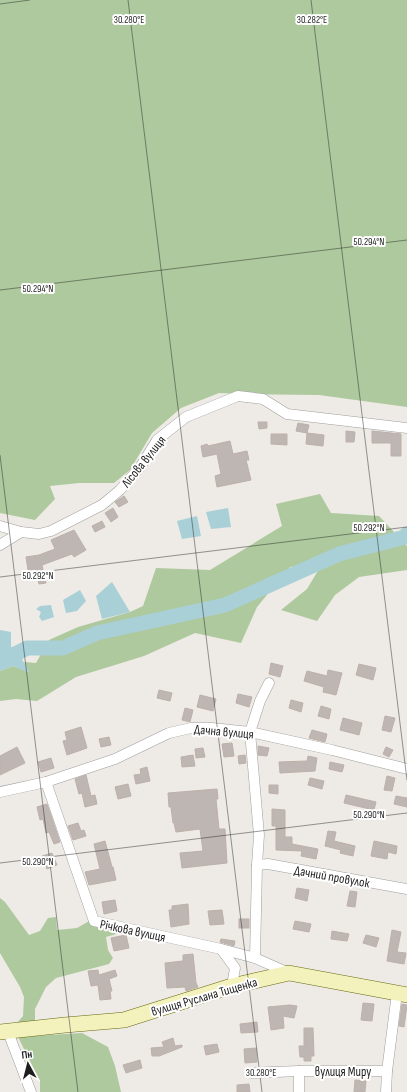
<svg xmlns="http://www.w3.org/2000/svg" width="407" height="1092" viewBox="0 0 407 1092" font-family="'Sofia Sans Condensed',sans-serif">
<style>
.forest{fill:#aec99d}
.water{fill:#a9d0d7}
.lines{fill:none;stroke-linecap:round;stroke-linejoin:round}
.river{stroke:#a9d0d7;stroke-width:15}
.building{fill:#beb6b2;stroke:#beb0a9}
.street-casing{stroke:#9f9f9f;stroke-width:11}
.secondary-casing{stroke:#676a0f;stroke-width:16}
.street{stroke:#fff;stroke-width:10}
.secondary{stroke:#f3f2bd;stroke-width:15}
.ticks{fill:none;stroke:#1e1e1e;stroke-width:1;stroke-opacity:0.45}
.labels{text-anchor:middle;stroke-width:4;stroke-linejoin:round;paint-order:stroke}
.street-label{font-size:13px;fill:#1e1e1e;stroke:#fff}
.ticks-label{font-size:10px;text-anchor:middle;fill:#1e1e1e;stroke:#fff;stroke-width:4;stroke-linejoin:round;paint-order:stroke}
</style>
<rect width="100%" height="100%" fill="#eeeae5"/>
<g class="forest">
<polygon points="0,0 407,0 407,407 319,395 244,394 219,393 181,408 152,433 130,470 114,483 79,483 50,486 55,499 35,520 0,513"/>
<polygon points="320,494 331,513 379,516 407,546 407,570 359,577 335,595 317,621 281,610 307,589 322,564 290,567 257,607 241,643 195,633 144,656 76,677 37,701 16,699 0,701 0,671 13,666 29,672 24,662 36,663 49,640 78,627 130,612 143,606 156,568 210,570 282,526 276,504"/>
<polygon points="0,898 5,902 29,935 40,931 48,918 56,917 57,930 77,928 91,920 123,932 106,937 108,950 113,958 109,964 56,978 46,987 35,1009 35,1024 17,1023 23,1016 24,997 20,987 0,953"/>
<polygon points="82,1033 108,1047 115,1066 121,1092 40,1092 40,1081 18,1037"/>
</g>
<g class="water">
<polygon points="228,508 231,527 211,529 206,512"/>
<polygon points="197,516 201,536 182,539 177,521"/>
<polygon points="112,582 130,612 102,619 96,596"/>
<polygon points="80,590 86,601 77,611 66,613 63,600"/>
<polygon points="51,605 54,617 42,621 39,617 41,612 36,609 40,606"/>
<polygon points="0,630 11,632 11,647 45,645 38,652 20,656 30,673 13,666 0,671"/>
</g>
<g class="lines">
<polyline class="river" points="0,662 27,648 63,648 97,633 225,605 339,554 405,537 407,534"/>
</g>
<g class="building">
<polygon points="258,422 267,422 267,428 259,429"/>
<polygon points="298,423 309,425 307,433 296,431"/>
<polygon points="346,431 355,432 354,442 346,442"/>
<polygon points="372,431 401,434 401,456 391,456 391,443 372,443"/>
<polygon points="307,433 324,435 323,446 306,444"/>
<polygon points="271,434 287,434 287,445 271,444"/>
<polygon points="230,441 233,454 247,451 249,460 246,460 251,480 217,487 215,476 221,474 217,454 203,457 201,446 207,444 208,446"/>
<polygon points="124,496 128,502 119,507 115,502"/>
<polygon points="113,508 118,517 111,522 105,513"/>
<polygon points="102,521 105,527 95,532 92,526"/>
<polygon points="74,530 86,550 74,557 72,554 42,565 46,583 39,584 35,569 28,570 26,557 39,555 55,549 51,540"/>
<polygon points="271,663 283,666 280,677 269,674"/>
<polygon points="359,664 376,668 373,680 356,675"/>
<polygon points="328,670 342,673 336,695 323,692 324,687 304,681 307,671 327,676"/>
<polygon points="159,690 172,693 170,701 157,698"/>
<polygon points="238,694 252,697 249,707 236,703"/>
<polygon points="200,695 216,699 213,711 197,707"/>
<polygon points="291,700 303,703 301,712 289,708"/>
<polygon points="321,706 331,709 329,719 318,716"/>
<polygon points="185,708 193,710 190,722 182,720"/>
<polygon points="385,716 395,718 391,732 382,730"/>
<polygon points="343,718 362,723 359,735 340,730"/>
<polygon points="81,727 87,748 67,755 63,741 67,740 65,732"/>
<polygon points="312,730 327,734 325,742 309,738"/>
<polygon points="109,737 111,745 101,747 99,739"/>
<polygon points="232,743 234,756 224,757 222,744"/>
<polygon points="258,746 269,748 267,756 258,755"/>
<polygon points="17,747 25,763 0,775 0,756"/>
<polygon points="386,747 393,750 389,757 383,754"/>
<polygon points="203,748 205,757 196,758 195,749"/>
<polygon points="193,755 195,766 182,767 181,757"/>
<polygon points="245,755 246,763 239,764 238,756"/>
<polygon points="308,756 317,758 315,771 280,773 279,762 307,761"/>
<polygon points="51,758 54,768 41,772 38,762"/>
<polygon points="330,762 344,765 342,772 329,769"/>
<polygon points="147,767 150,781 136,784 134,775 141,774 140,769"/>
<polygon points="86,775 91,796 95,795 97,804 85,807 82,793 79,794 75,779"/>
<polygon points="387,776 395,778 392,791 384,790"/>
<polygon points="310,778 324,781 322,789 308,785"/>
<polygon points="128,784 131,796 118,799 115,787"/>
<polygon points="269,785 278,785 278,794 269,793"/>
<polygon points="217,789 218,799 216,799 219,829 225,829 227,863 182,868 180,853 203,851 200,829 176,832 174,823 173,823 171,807 169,807 168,793"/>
<polygon points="346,795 376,802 374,810 344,803"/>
<polygon points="396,796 407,798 407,807 394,804"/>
<polygon points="47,804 60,842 54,844 49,832 46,833 43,819 40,820 37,807"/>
<polygon points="272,809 285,810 285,837 292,837 292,844 318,849 316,859 301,856 302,851 276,850 276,826 272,826"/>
<polygon points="78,823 81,831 84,830 86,836 73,840 68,826"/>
<polygon points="328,831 336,832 334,841 355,846 353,856 340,853 341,850 325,846"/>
<polygon points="105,841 112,867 113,867 116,880 89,885 85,872 100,869 94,844"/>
<polygon points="374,841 397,846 396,854 388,852 387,859 371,856"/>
<polygon points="52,853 57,865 47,869 42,856"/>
<polygon points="297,888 309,890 307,901 295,898"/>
<polygon points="350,891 357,892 355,907 347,906"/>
<polygon points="115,900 117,911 104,914 102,902"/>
<polygon points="188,904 189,924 171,927 169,910 172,910 172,906"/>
<polygon points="222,910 224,924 210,925 208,911"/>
<rect x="239" y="919" width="10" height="9"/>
<polygon points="295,921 311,924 309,932 293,929"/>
<polygon points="392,930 401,932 397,952 406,953 404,964 387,961"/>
<polygon points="332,931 349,934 347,941 331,939"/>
<polygon points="126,935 129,948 114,951 111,938"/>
<polygon points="366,935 379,938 376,947 363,943"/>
<polygon points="221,939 235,941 234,946 220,942"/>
<polygon points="193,954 196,983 198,987 186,991 185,987 167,988 165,963 183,961 183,955"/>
<polygon points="98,970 99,975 115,970 117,976 109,979 112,991 110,991 111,999 100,1000 98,985 91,986 88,971"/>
<polygon points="363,1003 374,1004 372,1021 361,1020"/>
<polygon points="402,1004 407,1005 404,1027 399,1026"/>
<polygon points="290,1005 297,1006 294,1018 283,1016 284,1028 271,1030 268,1007"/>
<polygon points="257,1022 258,1032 241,1033 240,1024"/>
<polygon points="304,1028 313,1028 314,1056 311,1056 311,1061 304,1061 304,1057 300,1057 299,1046 304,1046"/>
<polygon points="173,1038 175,1046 182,1045 182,1047 159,1056 152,1056 151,1048 164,1047 162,1042"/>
<polygon points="217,1044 219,1052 206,1055 204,1046"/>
<polygon points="256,1048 257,1062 245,1063 244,1049"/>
<polygon points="140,1060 142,1068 126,1073 123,1065"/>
<polygon points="355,1080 366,1081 365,1092 354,1092"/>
<polygon points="249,1084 250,1092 237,1092 237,1085"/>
</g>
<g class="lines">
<defs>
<g id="street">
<polyline points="0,526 21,532 39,534 51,531 102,505 120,490 141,466 157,440 186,417 238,396 263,399 287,414 407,428"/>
<polyline points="0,545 21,532"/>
<polyline points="46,782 94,921 221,949 255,958 289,973"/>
<polyline points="0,792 46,782 115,759 169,733 191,728 212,728 250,732 332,750 407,769"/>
<polyline points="257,865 268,864 407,889"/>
<polyline points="221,949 235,968 232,986"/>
<polyline points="255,958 257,865 259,835 250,732 260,701 269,683"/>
<polyline points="8,1032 31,1092"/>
<polyline points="299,1071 299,1092"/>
<polyline points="251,1073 299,1071 387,1071"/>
<polyline points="386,1092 387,1071 397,993"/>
</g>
<polyline id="secondary" points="0,1032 65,1025 124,1020 232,986 289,973 407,995"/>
</defs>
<use href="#street" class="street-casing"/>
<use href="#secondary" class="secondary-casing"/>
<use href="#street" class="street"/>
<use href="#secondary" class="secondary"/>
</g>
<path class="ticks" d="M128 0 262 1092M311 0 407 780M0 4 30 0M0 290 407 240M0 455 78 1092M0 577 407 527M0 863 407 813"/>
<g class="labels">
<g class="street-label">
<text transform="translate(143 461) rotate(-51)" y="5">Лісова вулиця</text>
<text transform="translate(224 731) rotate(5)" y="5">Дачна вулиця</text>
<text transform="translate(332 876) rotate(10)" y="5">Дачний провулок</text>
<text transform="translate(133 930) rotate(12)" y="5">Річкова вулиця</text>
<text transform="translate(204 996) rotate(-16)" y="5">вулиця Руслана Тищенка</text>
<text x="343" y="1076">вулиця Миру</text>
</g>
</g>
<g class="ticks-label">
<text x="129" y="23">30.280°E</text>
<text x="312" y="23">30.282°E</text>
<text x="369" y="245">50.294°N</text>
<text x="38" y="292">50.294°N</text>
<text x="369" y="531">50.292°N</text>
<text x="38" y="579">50.292°N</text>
<text x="369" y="818">50.290°N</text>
<text x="38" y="865">50.290°N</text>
<text x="261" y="1076">30.280°E</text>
</g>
<g transform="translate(28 1064) rotate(353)" stroke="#ffffff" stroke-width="3" paint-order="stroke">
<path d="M0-3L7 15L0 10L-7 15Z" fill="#1e1e1e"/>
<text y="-6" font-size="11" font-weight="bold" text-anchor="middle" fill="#1e1e1e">Пн</text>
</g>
</svg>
